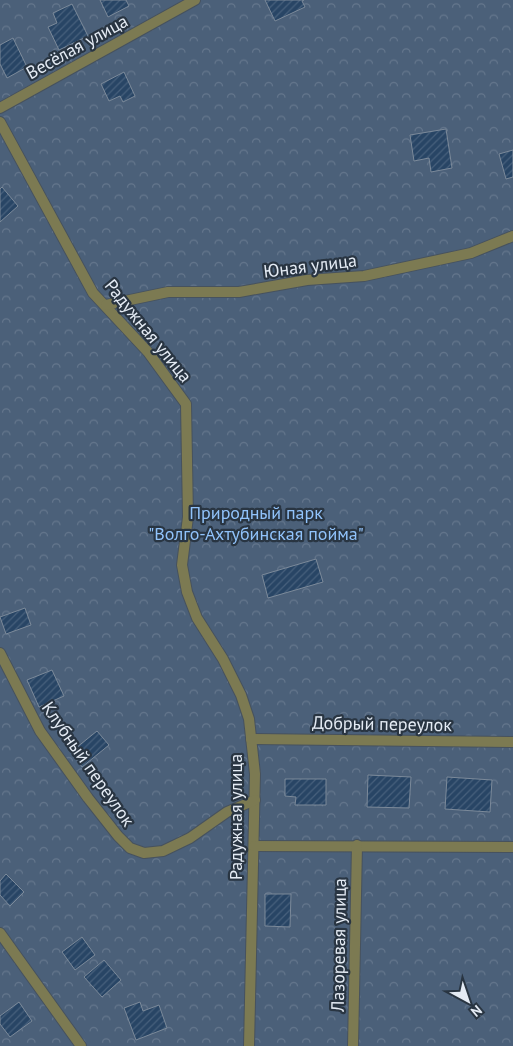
<svg xmlns="http://www.w3.org/2000/svg" width="513" height="1046" viewBox="0 0 513 1046" font-family="'PT Sans',sans-serif">
<style>
.park{fill:url(#park-crowns)}
.building{fill:url(#building-hatch);stroke:#7c8a9a}
.lines{fill:none;stroke-linecap:round;stroke-linejoin:round}
.street-casing{stroke:#47525e;stroke-width:12}
.street{stroke:#7c7a52;stroke-width:10}
.labels{text-anchor:middle;stroke-width:4.5;stroke-linejoin:round;paint-order:stroke}
.street-label{font-size:18px;fill:#e4ebf4;stroke:#293542}
.park-label{font-size:18px;fill:#91c3fb;stroke:#293542}
</style>
<defs>
<pattern id="park-crowns" width="20" height="18" patternUnits="userSpaceOnUse" patternTransform="scale(1.25)"><rect width="20" height="18" fill="#4b6079"/><path d="M2 6a3 3 0 1 1 6 0M12 15a3 3 0 1 1 6 0" fill="none" stroke="#65778d"/></pattern>
<pattern id="building-hatch" width="6" height="6" patternUnits="userSpaceOnUse" patternTransform="scale(1.25)"><rect width="6" height="6" fill="#284565"/><path d="M-1 1l2-2M0 6l6-6M5 7l2-2" fill="none" stroke="#47607c"/></pattern>
</defs>
<rect width="100%" height="100%" fill="#293542"/>
<rect class="park" x="0" y="0" width="513" height="1046"/>
<g class="building">
<polygon points="100,0 126,0 129,6 108,17"/>
<polygon points="265,0 304,0 302,1 305,7 275,21"/>
<polygon points="72,4 88,36 59,50 48,27 57,23 53,13"/>
<polygon points="13,38 27,67 7,78 0,64 0,45"/>
<polygon points="124,72 135,96 123,102 120,96 109,101 101,84"/>
<polygon points="446,129 452,168 431,172 429,158 414,161 410,135"/>
<polygon points="513,150 513,177 506,179 499,154"/>
<polygon points="2,187 18,206 0,222 0,189"/>
<polygon points="316,559 323,582 268,598 262,575"/>
<polygon points="25,608 31,625 6,634 0,617"/>
<polygon points="52,670 64,696 39,707 27,680"/>
<polygon points="97,731 109,745 82,767 71,752"/>
<polygon points="368,775 411,777 409,808 367,807"/>
<polygon points="447,777 492,780 490,812 445,809"/>
<polygon points="285,779 326,779 326,805 295,805 296,797 285,796"/>
<polygon points="6,874 24,892 10,906 0,895 0,881"/>
<polygon points="265,894 291,894 290,927 265,926"/>
<polygon points="82,937 95,955 75,970 62,952"/>
<polygon points="104,960 121,980 102,997 84,977"/>
<polygon points="19,1002 32,1021 10,1037 0,1024 0,1016"/>
<polygon points="140,1002 143,1011 159,1005 167,1028 136,1040 124,1008"/>
</g>
<g class="lines">
<defs>
<g id="street">
<polyline points="0,108 195,0"/>
<polyline points="0,122 93,293 148,352 186,404 188,517 182,565 187,592 197,618 223,659 241,695 249,719 255,774 249,1046"/>
<polyline points="106,305 168,292 239,292 307,280 364,276 471,253 513,236"/>
<polyline points="0,653 40,731 88,798 118,836 130,848 144,853 163,851 190,838 227,812 255,800"/>
<polyline points="251,739 513,742"/>
<polyline points="254,846 513,847"/>
<polyline points="0,933 81,1046"/>
<polyline points="353,1046 357,845"/>
</g>
</defs>
<use href="#street" class="street-casing"/>
<use href="#street" class="street"/>
</g>
<g class="labels">
<g class="street-label">
<text transform="translate(77 47) rotate(-29)" y="6">Весёлая улица</text>
<text transform="translate(310 266) rotate(-7)" y="6">Юная улица</text>
<text transform="translate(148 331) rotate(51)" y="6">Радужная улица</text>
<text transform="translate(382 724) rotate(1)" y="6">Добрый переулок</text>
<text transform="translate(88 764) rotate(55)" y="6">Клубный переулок</text>
<text transform="translate(236 817) rotate(-90)" y="6">Радужная улица</text>
<text transform="translate(339 945) rotate(-89)" y="6">Лазоревая улица</text>
</g>
<g class="park-label">
<text x="256" y="519">Природный парк<tspan x="256" dy="21">"Волго-Ахтубинская пойма"</tspan></text>
</g>
</g>
<g transform="translate(468 1001) rotate(140)" stroke="#293542" stroke-width="4" paint-order="stroke">
<path d="M0-4L9 19L0 12L-9 19Z" fill="#e4ebf4"/>
<text y="-8" font-size="14" font-weight="bold" text-anchor="middle" fill="#e4ebf4">N</text>
</g>
</svg>
